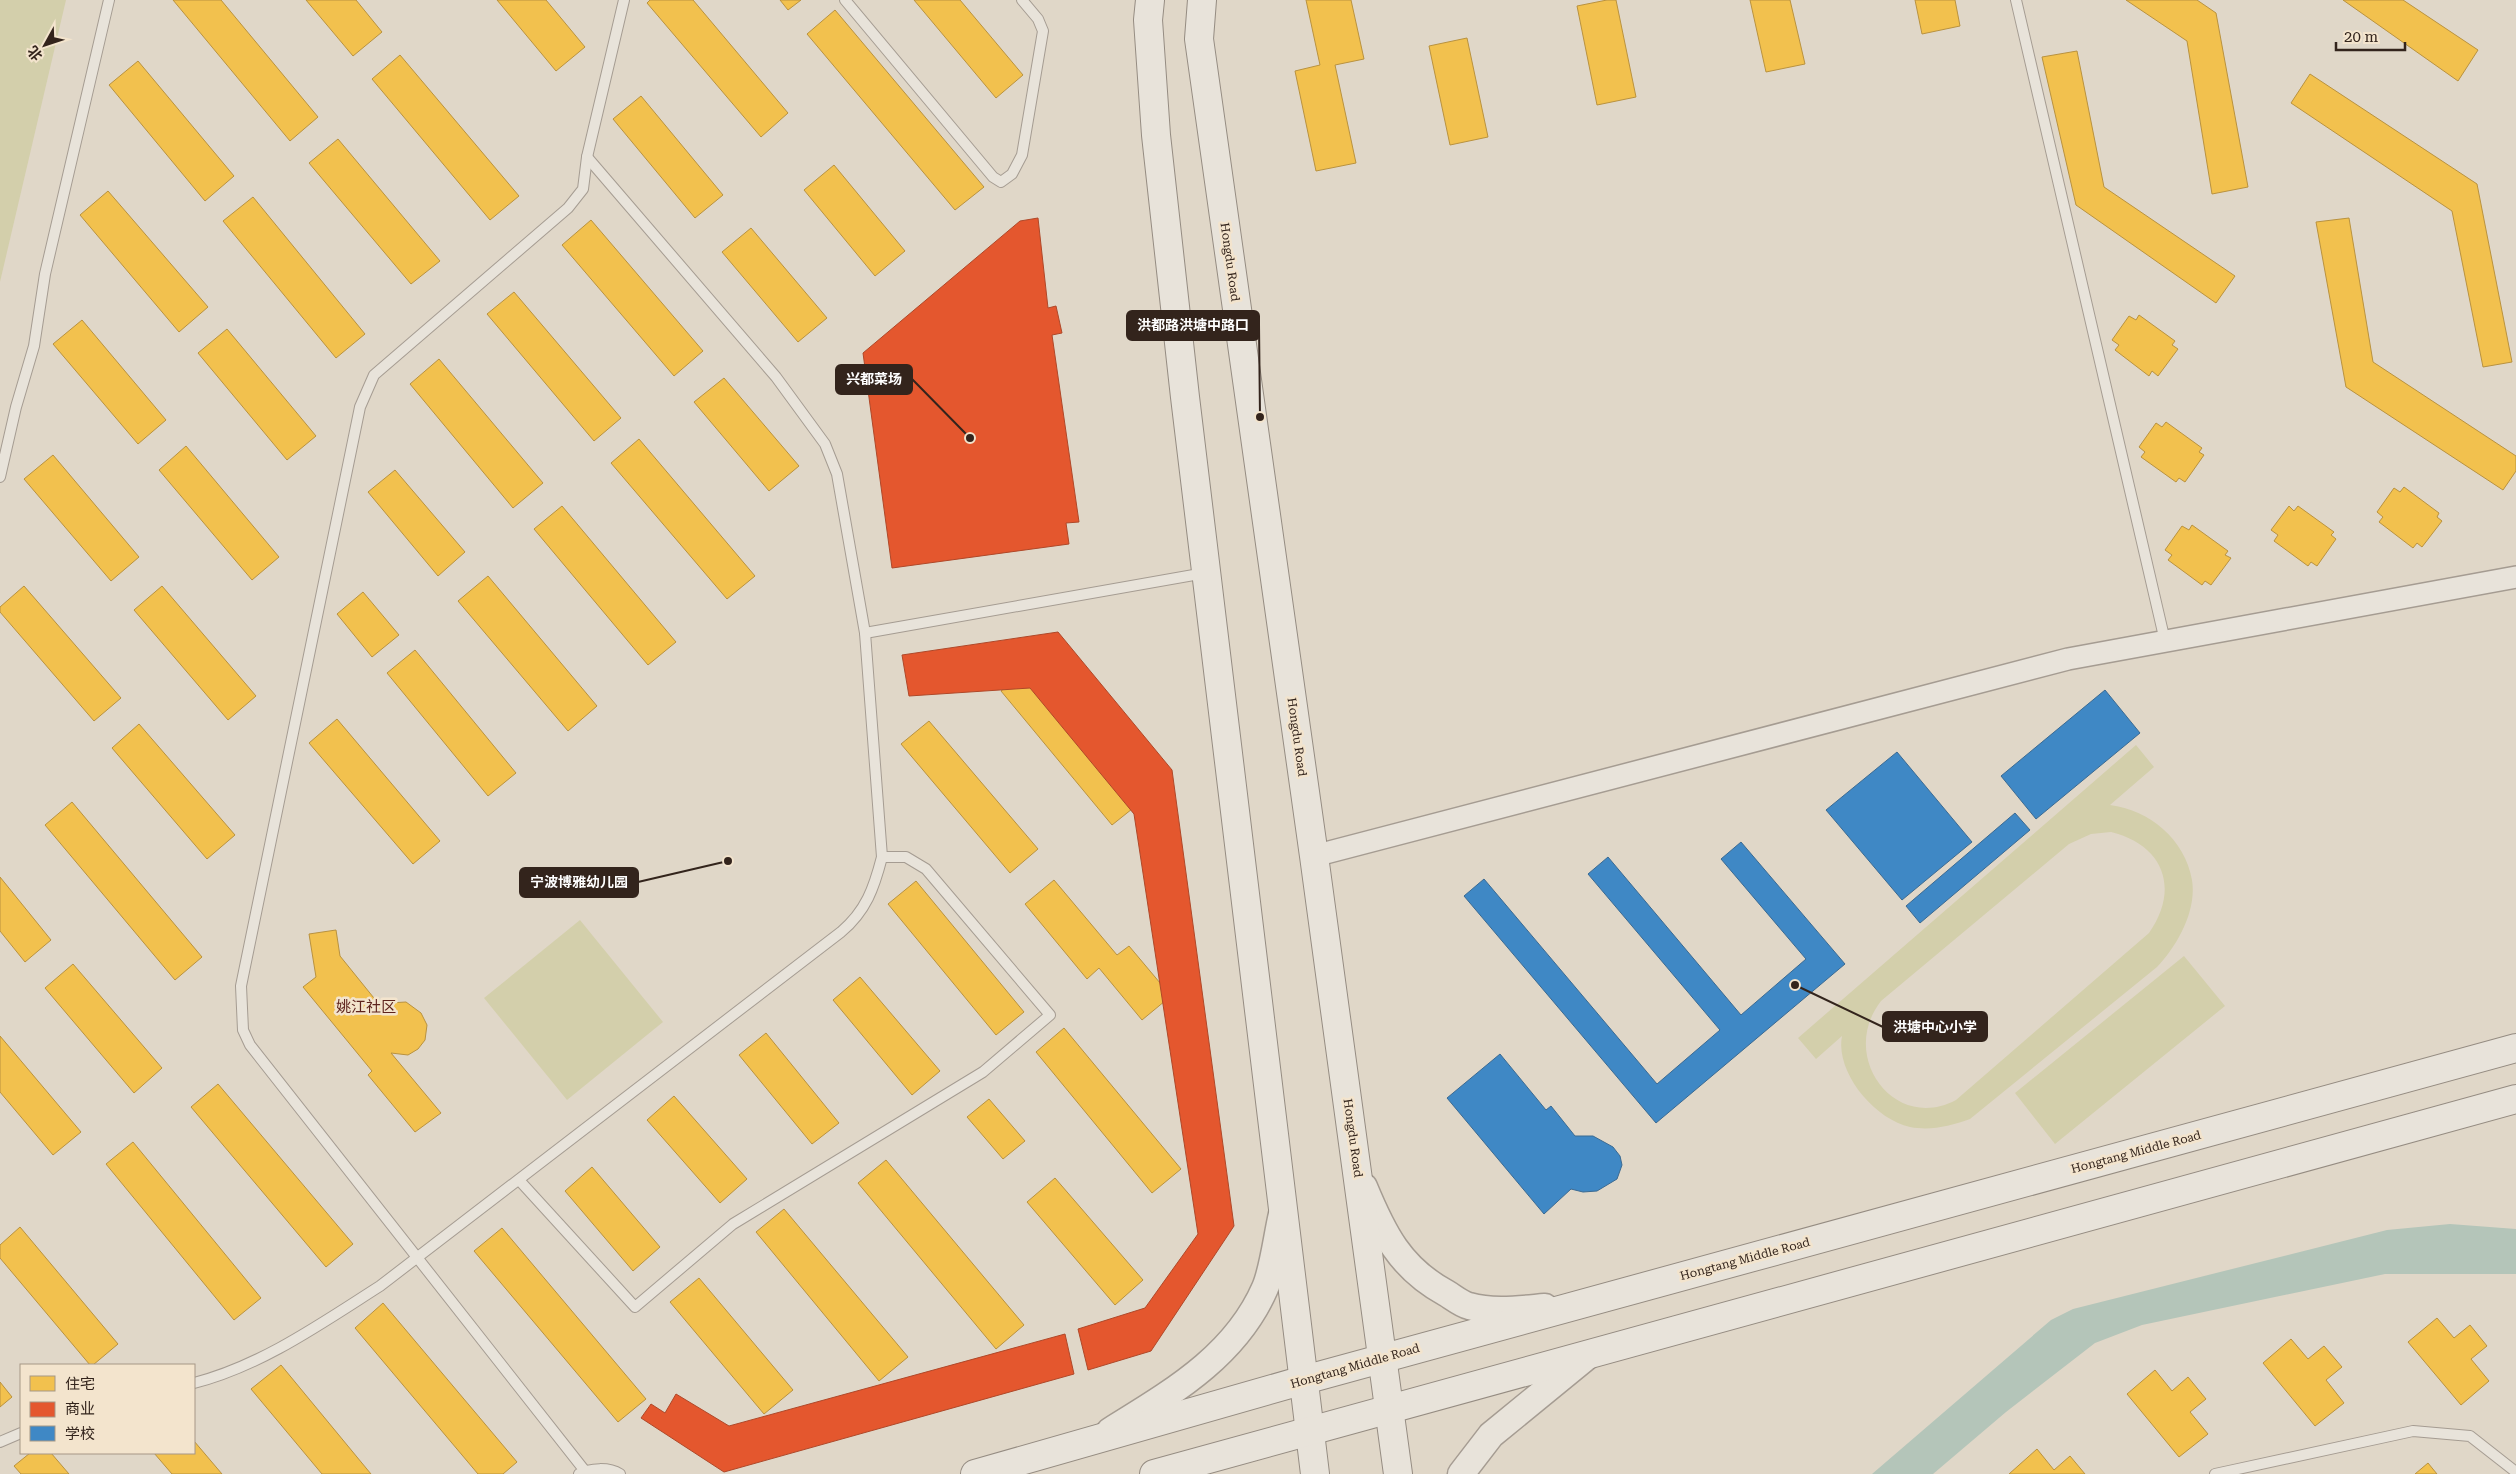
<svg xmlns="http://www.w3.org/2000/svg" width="2516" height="1474" viewBox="0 0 2516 1474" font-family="'Roboto Serif','Noto Sans SC',serif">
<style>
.green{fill:#d3cfab;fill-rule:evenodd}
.water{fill:#b4c5b9}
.homes{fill:#f2c14e;stroke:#b9923f}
.shops{fill:#e4572e;stroke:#af4829}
.schools{fill:#3f88c5;stroke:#3b6a92}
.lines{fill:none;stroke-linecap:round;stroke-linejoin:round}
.service-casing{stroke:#a59c92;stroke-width:12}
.minor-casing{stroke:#a59c92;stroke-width:24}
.tertiary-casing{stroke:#a59c92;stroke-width:29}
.secondary-casing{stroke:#958c82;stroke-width:30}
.service{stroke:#e8e3da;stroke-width:10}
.minor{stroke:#e8e3da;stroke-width:21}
.tertiary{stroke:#e8e3da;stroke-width:26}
.secondary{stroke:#e8e3da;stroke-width:28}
.labels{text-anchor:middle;stroke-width:5;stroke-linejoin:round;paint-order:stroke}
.street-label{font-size:12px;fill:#33241c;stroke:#f3e4cd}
.quarter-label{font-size:15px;fill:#5e231d;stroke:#f3e4cd}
.leader{fill:none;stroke:#33241c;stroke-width:2}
.callout-dot{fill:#33241c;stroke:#f3e4cd;stroke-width:2}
.callout{fill:#33241c;stroke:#33241c;stroke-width:2}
.callout-label{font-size:14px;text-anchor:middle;font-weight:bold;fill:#fff}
</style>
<rect width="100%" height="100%" fill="#e0d7c8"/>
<g class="green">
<polygon points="0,0 66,0 0,282"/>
<path d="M2136 745 2154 767 2110 805C2149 810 2185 839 2192 880 2197 911 2177 946 2157 967L1970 1119C1950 1126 1931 1131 1910 1127 1874 1119 1835 1072 1842 1036L1816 1059 1798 1038ZM2111 832C2164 845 2180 889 2149 933L1956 1100C1894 1133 1838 1056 1881 1001L2069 844 2091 834Z"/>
<polygon points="580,920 663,1022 567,1100 484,998"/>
<polygon points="2184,956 2225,1006 2055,1144 2015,1093"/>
</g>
<polygon class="water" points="2450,1224 2516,1229 2516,1274 2385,1274 2142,1325 2095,1343 2006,1412 1933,1474 1872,1474 2051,1320 2073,1309 2387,1230"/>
<g class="homes">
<polygon points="173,0 221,0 318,117 290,141"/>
<polygon points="306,0 356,0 382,32 353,56"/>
<polygon points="497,0 546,0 585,47 556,71"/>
<polygon points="650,0 693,0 788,113 761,137 647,3"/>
<polygon points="780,0 801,0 788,10"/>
<polygon points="914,0 960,0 1023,75 996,98"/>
<polygon points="1306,0 1351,0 1364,59 1335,65 1356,163 1316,171 1295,71 1320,65"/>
<polygon points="1607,0 1616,0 1636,97 1597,105 1577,6"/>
<polygon points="1750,0 1790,0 1805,64 1766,72"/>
<polygon points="1915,0 1955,0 1960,26 1922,34"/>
<polygon points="2126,0 2197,0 2216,13 2248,187 2212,194 2187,41"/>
<polygon points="2343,0 2403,0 2478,50 2458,81"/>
<polygon points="835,10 984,187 955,210 807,34"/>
<polygon points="1467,38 1488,137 1450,145 1429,46"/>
<polygon points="2077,51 2104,187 2235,276 2216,303 2076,205 2042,57"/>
<polygon points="400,55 519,196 490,220 372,79"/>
<polygon points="138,61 234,176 205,201 109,85"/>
<polygon points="2310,74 2477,184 2512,362 2483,367 2452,211 2291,103"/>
<polygon points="641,96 723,195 695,218 613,119"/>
<polygon points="338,139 440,261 411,284 309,163"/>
<polygon points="834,165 905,251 875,276 804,190"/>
<polygon points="108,191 208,307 179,332 80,215"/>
<polygon points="253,197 365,334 336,358 223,221"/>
<polygon points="2349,218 2373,362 2516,456 2516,471 2503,490 2346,387 2316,222"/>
<polygon points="591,220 703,351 674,376 562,245"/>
<polygon points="751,228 827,318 798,342 722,252"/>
<polygon points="514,292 621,418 594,441 487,314"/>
<polygon points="2139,315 2175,341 2172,345 2178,349 2158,376 2152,371 2149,376 2115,350 2119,345 2112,340 2129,316 2136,320"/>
<polygon points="82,320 166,420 138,444 53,344"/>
<polygon points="227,329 316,436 287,460 198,353"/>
<polygon points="439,359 543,483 513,508 410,384"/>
<polygon points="724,378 799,466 769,491 694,402"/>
<polygon points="2166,422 2202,448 2199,452 2204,455 2185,482 2179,478 2176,482 2141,457 2145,452 2139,447 2156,423 2162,427"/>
<polygon points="639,439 755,576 727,599 611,463"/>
<polygon points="186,446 279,557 252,580 159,470"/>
<polygon points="53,455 139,557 111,581 24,479"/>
<polygon points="395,470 465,552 438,576 368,492"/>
<polygon points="2404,487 2439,513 2437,517 2442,521 2422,547 2417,543 2413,548 2379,522 2383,517 2377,512 2394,488 2400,492"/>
<polygon points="562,506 676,642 648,665 534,529"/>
<polygon points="2289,506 2294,511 2298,506 2334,532 2331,535 2336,539 2317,566 2311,562 2308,566 2274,541 2278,535 2271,530"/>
<polygon points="2192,525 2228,551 2225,555 2231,558 2211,585 2205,581 2202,585 2168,560 2172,555 2165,550 2182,526 2189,530"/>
<polygon points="488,576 597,706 568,731 458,601"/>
<polygon points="24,586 121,698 94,721 0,612 0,607"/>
<polygon points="162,586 256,696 228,720 134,610"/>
<polygon points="363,592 399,635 372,657 337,614"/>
<polygon points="415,650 516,773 488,796 387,673"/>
<polygon points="1031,667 1142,801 1112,825 1001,691"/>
<polygon points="337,719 440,841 413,864 309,743"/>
<polygon points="929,721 1038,849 1010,873 901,744"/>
<polygon points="139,724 235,835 207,859 112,748"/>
<polygon points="72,802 202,957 175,980 45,825"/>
<polygon points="0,877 51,940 25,962 0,931"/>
<polygon points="1054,880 1117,955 1129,946 1171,996 1142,1020 1099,968 1087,979 1025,904"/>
<polygon points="916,881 1024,1012 996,1035 888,904"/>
<polygon points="336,930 340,956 382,1008 389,1003 406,1002 421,1013 427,1025 425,1040 418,1049 408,1055 391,1053 441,1113 415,1132 368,1075 372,1071 303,987 316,977 309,934"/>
<polygon points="73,964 162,1068 134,1093 45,988"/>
<polygon points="860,977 940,1071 912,1095 833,1000"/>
<polygon points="1064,1028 1181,1169 1152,1193 1036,1052"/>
<polygon points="766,1033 839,1123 812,1144 739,1055"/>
<polygon points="0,1036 81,1132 53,1155 0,1092"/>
<polygon points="218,1084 353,1244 326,1267 191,1107"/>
<polygon points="674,1096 747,1179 720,1203 647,1120"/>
<polygon points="989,1099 1025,1141 1003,1159 967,1117"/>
<polygon points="133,1142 261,1298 234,1320 106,1164"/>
<polygon points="886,1160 1024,1325 996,1349 858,1183"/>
<polygon points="592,1167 660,1247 633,1271 565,1191"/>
<polygon points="1055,1178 1143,1280 1115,1305 1027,1202"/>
<polygon points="784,1209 908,1357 879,1381 756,1232"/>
<polygon points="20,1227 118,1344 93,1365 90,1365 0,1258 0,1245"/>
<polygon points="502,1228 646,1399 618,1422 474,1251"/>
<polygon points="699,1278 793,1390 764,1414 670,1302"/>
<polygon points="383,1303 517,1462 503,1474 478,1474 355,1328"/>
<polygon points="2437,1318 2454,1338 2470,1325 2487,1346 2471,1359 2489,1381 2461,1405 2408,1342"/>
<polygon points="2291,1339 2308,1359 2324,1346 2342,1367 2326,1380 2344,1403 2315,1426 2263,1363"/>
<polygon points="281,1365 371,1474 322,1474 251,1389"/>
<polygon points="2155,1370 2172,1391 2188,1377 2206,1399 2190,1412 2208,1434 2179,1457 2127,1394"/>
<polygon points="0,1382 12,1397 0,1407"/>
<polygon points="194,1441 222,1474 172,1474 154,1453 194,1453"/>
<polygon points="2037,1449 2054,1470 2070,1456 2085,1474 2009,1474"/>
<polygon points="30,1453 51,1453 69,1474 21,1474 14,1466"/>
<polygon points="2428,1463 2437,1474 2415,1474"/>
</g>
<g class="shops">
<polygon points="1038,218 1048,308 1056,306 1062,333 1052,335 1079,522 1066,523 1069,544 892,568 863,353 1020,221"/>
<polygon points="1058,632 1172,770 1234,1226 1151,1351 1088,1370 1078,1329 1145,1308 1198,1234 1134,814 1030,688 909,696 902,655"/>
<polygon points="1065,1334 1074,1374 724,1472 641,1418 651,1404 665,1413 676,1394 729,1426"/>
</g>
<g class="schools">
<polygon points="2105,690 2140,733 2036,819 2001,776"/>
<polygon points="1897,752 1972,842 1902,900 1826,810"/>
<polygon points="2015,813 2030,830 1920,923 1906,906"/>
<polygon points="1741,842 1845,964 1656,1123 1464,896 1484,879 1657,1084 1720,1030 1588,874 1608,857 1741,1015 1806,959 1721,859"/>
<polygon points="1500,1054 1546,1110 1551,1106 1575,1136 1593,1136 1613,1147 1620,1156 1622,1165 1617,1179 1597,1191 1583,1192 1571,1189 1544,1214 1447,1098"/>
</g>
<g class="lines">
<defs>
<g id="service">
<polyline points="845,0 993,177 1001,182 1012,174 1022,155 1043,31 1038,19 1022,0"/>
<polyline points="2016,0 2165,641"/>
<polyline points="0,477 16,407 34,346 45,274 109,0"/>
<polyline points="865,633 1205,573"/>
<polyline points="519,1180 635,1307 733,1224 983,1072 1050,1015 926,869 906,857 882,857"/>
<path d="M194 1383C261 1366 322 1323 380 1286L841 932C866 911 874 888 882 857L865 633 837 474 825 444 776 377 587 157"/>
<polyline points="0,1442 21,1433"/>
<polyline points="585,1471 250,1045 243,1030 241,986 360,407 374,375 568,208 583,189 587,157 624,0"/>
<path d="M579 1474C590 1468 609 1467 620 1474"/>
<polyline points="2215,1474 2413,1431 2470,1436 2516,1472"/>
</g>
<polyline id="minor" points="1314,856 2068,659 2516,577"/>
<g id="tertiary">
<path d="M1364 1187C1383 1233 1400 1268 1446 1293 1453 1297 1461 1304 1469 1306 1493 1313 1521 1309 1545 1307"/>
<path d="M1110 1431C1171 1393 1235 1357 1265 1288 1273 1270 1277 1235 1282 1214"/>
<polyline points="1461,1474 1491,1435 1590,1354"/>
</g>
<g id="secondary">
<polyline points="1150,0 1148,20 1156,135 1185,397 1315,1474"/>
<polyline points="1202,0 1199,39 1314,856 1398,1474"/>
<polyline points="975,1474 1304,1380 2516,1048"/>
<polyline points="1154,1474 2516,1099"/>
</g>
</defs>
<use href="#service" class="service-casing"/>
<use href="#minor" class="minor-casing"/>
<use href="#tertiary" class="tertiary-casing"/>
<use href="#secondary" class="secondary-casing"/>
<use href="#service" class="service"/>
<use href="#minor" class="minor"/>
<use href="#tertiary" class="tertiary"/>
<use href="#secondary" class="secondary"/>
</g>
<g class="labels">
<g class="street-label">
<text transform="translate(1230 262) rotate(82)" y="4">Hongdu Road</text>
<text transform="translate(1297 737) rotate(82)" y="4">Hongdu Road</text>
<text transform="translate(1353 1138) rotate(82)" y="4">Hongdu Road</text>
<text transform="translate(2136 1152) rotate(-15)" y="4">Hongtang Middle Road</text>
<text transform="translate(1745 1259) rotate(-15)" y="4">Hongtang Middle Road</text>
<text transform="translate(1355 1366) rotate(-16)" y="4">Hongtang Middle Road</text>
</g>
<g class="quarter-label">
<text x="366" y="1012">姚江社区</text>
</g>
</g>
<path class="leader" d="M1260 417L1259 325M970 438L912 379M728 861L638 882M1795 985L1883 1027"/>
<g class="callout-dot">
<circle cx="1260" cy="417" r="5"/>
<circle cx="970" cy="438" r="5"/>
<circle cx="728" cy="861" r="5"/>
<circle cx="1795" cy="985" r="5"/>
</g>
<g class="callout">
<rect x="1127" y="311" width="132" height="29" rx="5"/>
<rect x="836" y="365" width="76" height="29" rx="5"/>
<rect x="520" y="868" width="118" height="29" rx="5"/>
<rect x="1883" y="1012" width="104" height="29" rx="5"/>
</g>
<g class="callout-label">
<text x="1193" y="330">洪都路洪塘中路口</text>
<text x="874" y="384">兴都菜场</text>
<text x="579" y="887">宁波博雅幼儿园</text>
<text x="1935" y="1032">洪塘中心小学</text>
</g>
<rect x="20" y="1364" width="175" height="90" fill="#f3e4cd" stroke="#a69786"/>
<rect x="30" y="1376" width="25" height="15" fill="#f2c14e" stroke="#a69786"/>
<text x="65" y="1389" font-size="15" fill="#33241c">住宅</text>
<rect x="30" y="1402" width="25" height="15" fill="#e4572e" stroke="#a69786"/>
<text x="65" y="1414" font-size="15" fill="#33241c">商业</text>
<rect x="30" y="1426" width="25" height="15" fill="#3f88c5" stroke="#a69786"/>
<text x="65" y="1439" font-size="15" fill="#33241c">学校</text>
<g transform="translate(45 45) rotate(230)" stroke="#f3e4cd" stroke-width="4" paint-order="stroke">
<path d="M0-4L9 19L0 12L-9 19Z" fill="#33241c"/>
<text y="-8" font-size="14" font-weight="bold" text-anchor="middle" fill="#33241c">北</text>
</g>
<path d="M2336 42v8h69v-8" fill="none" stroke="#33241c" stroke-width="2.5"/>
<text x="2344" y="42" font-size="15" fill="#33241c" stroke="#f3e4cd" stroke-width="4" paint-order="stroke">20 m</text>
</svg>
